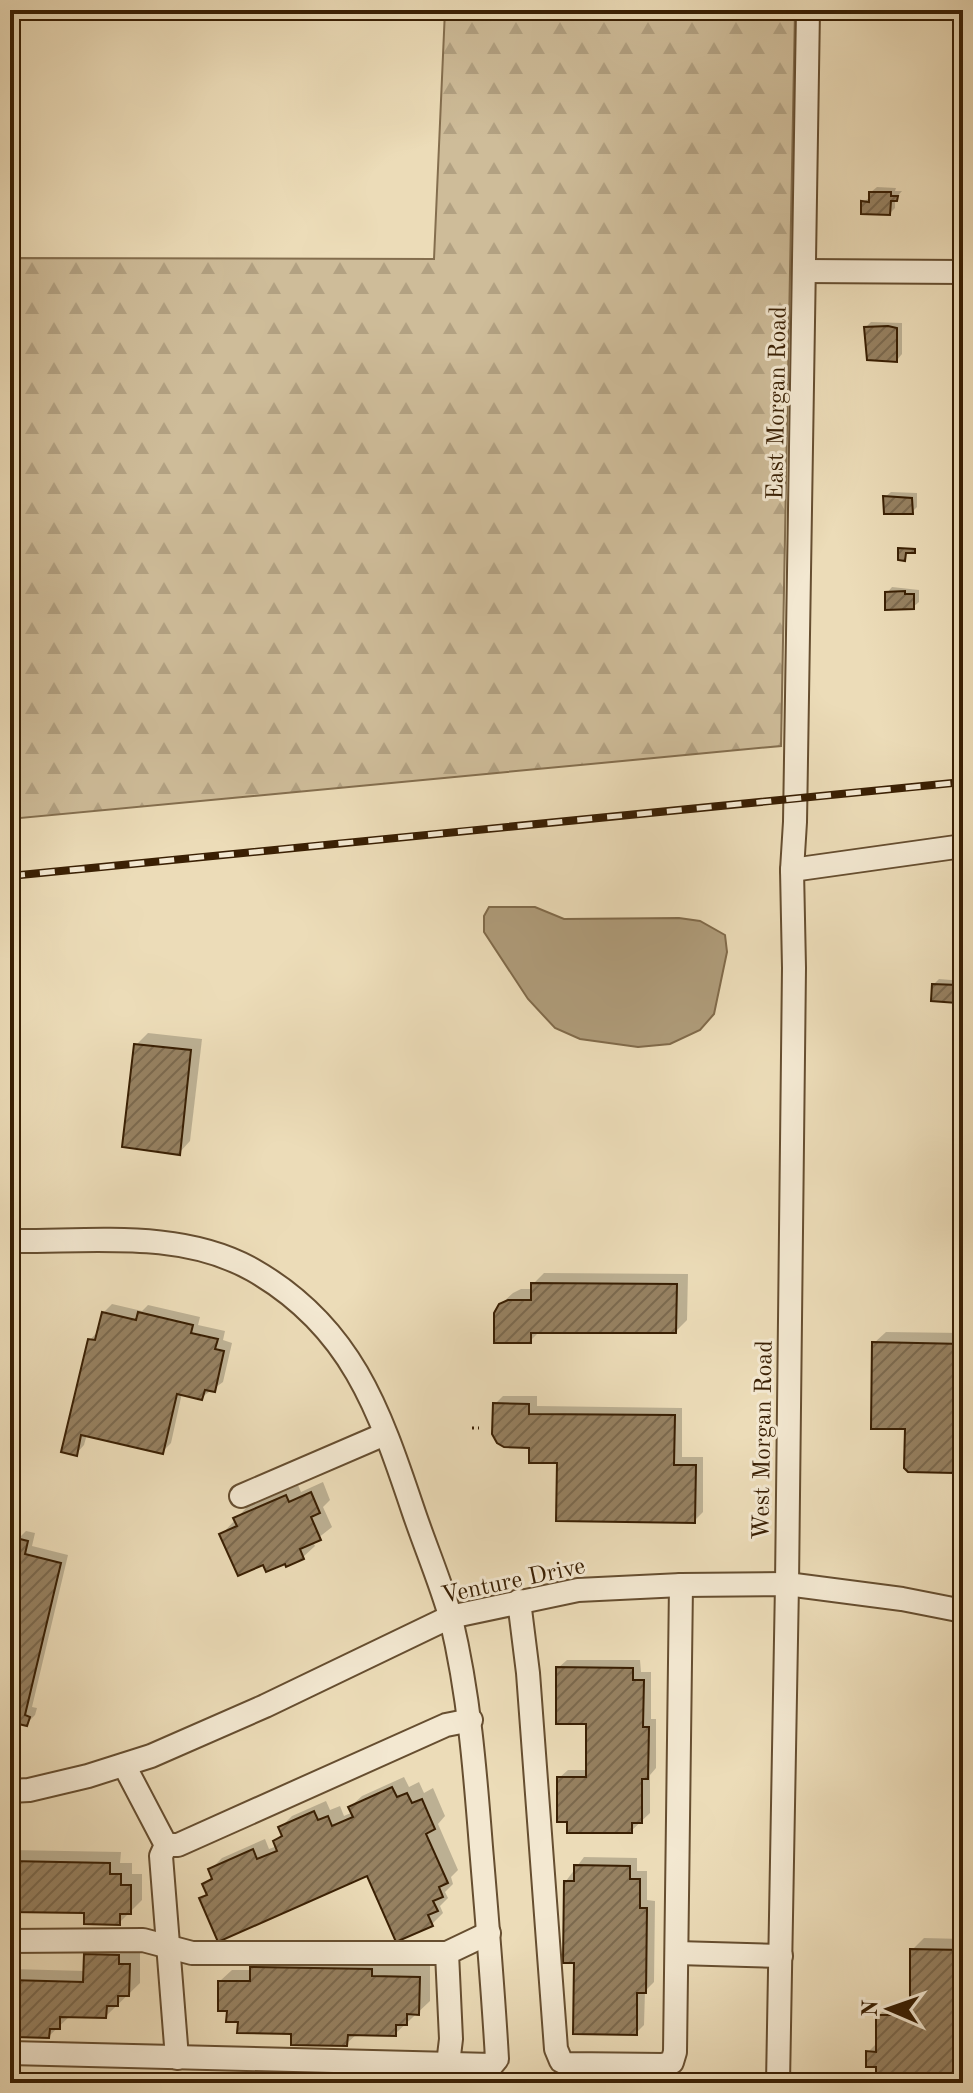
<svg xmlns="http://www.w3.org/2000/svg" width="973" height="2093" viewBox="0 0 973 2093" font-family="'Old Standard TT',serif">
<style>
.forest{fill:url(#forest-firs);stroke:#846e4e;stroke-width:2}
.water{fill:#af9c7a;stroke:#806a4a;stroke-width:2}
.shadow{fill:#0003}
.building{fill:url(#building-hatch);stroke:#391f03;stroke-width:2}
.lines{fill:none;stroke-linecap:round;stroke-linejoin:round}
.minor-casing{stroke:#664e30;stroke-width:26}
.path{stroke:#391f03;stroke-width:3;stroke-dasharray:2 4;stroke-linecap:butt}
.minor{stroke:#f3e8d1;stroke-width:22}
.rail-casing{stroke:#391f03;stroke-width:8}
.rail{stroke:#f3e8d1;stroke-width:5;stroke-dasharray:15;stroke-linecap:butt}
.labels{text-anchor:middle;stroke-width:6;stroke-linejoin:round;paint-order:stroke}
.street-label{font-size:24px;fill:#391f03;stroke:#f3e8d1}
</style>
<defs>
<pattern id="forest-firs" width="22" height="20" patternUnits="userSpaceOnUse" patternTransform="scale(2)"><rect width="22" height="20" fill="#cebc99"/><path d="M5 1l3.5 6h-7zM16 11l3.5 6h-7z" fill="#b2a182"/></pattern>
<pattern id="building-hatch" width="6" height="6" patternUnits="userSpaceOnUse" patternTransform="scale(2)"><rect width="6" height="6" fill="#968161"/><path d="M-1 1l2-2M0 6l6-6M5 7l2-2" fill="none" stroke="#7b694e"/></pattern>
</defs>
<rect width="100%" height="100%" fill="#ecdcb8"/>
<filter id="stains"><feTurbulence type="fractalNoise" baseFrequency=".0025" numOctaves="4"/><feColorMatrix values="0 0 0 0 .2 0 0 0 0 .09 0 0 0 0 .02 0 0 0 .5 -.17"/></filter>
<radialGradient id="worn" r=".72"><stop offset=".6" stop-color="#630" stop-opacity="0"/><stop offset="1" stop-color="#630" stop-opacity=".3"/></radialGradient>
<polygon class="forest" points="445,10 795,10 781,746 10,819 10,258 434,259"/>
<polygon class="water" points="489,907 535,907 564,919 679,918 700,921 725,935 727,952 714,1014 700,1030 670,1044 638,1047 580,1039 555,1028 528,999 484,932 484,916"/>
<g class="shadow">
<polygon points="877,187 896,188 895,191 902,191 895,199 895,208 890,213 863,202 871,197 871,192"/>
<polygon points="871,322 902,323 902,354 897,360 866,327"/>
<polygon points="891,492 917,493 917,507 912,512 885,497"/>
<polygon points="892,587 919,590 919,602 913,607 887,593"/>
<polygon points="939,979 963,981 962,996 956,1001 934,984"/>
<polygon points="148,1033 202,1039 190,1141 179,1153 136,1045"/>
<polygon points="544,1273 688,1274 687,1320 676,1331 540,1331 530,1341 500,1305 513,1293 521,1289 533,1289 533,1284"/>
<polygon points="112,1304 142,1311 148,1305 200,1317 198,1325 225,1331 223,1340 232,1343 223,1382 202,1397 182,1393 171,1443 162,1452 87,1434 84,1445 76,1454 90,1340 99,1330 103,1313"/>
<polygon points="886,1332 963,1333 963,1462 954,1471 874,1343"/>
<polygon points="503,1396 537,1396 537,1406 682,1408 682,1457 703,1457 703,1512 694,1521 559,1461 531,1446 495,1404"/>
<polygon points="323,1482 330,1500 323,1507 332,1527 313,1542 315,1546 303,1557 264,1562 222,1534 247,1507 298,1485 301,1492"/>
<polygon points="26,1531 35,1533 32,1546 68,1555 32,1707 37,1708 35,1715 26,1724 10,1720 10,1547"/>
<polygon points="567,1660 640,1660 641,1672 651,1672 651,1719 656,1719 656,1768 650,1775 650,1813 631,1831 559,1778 568,1770 588,1770 588,1722 558,1668"/>
<polygon points="404,1777 409,1787 419,1782 424,1793 433,1788 445,1816 438,1824 458,1870 451,1877 453,1884 445,1892 448,1898 440,1906 443,1913 432,1924 368,1873 201,1899 208,1892 204,1884 213,1876 210,1870 222,1858 265,1839 269,1849 277,1846 275,1841 283,1833 281,1827 292,1816 326,1801 330,1810 340,1806 344,1816 353,1812 350,1807 362,1796"/>
<polygon points="10,1850 121,1852 120,1863 132,1863 132,1874 142,1874 142,1900 119,1923 86,1911 10,1910"/>
<polygon points="584,1857 637,1858 637,1871 647,1871 647,1900 655,1901 654,1982 645,1991 644,2025 636,2033 576,1961 566,1881"/>
<polygon points="924,1938 963,1939 963,2083 878,2083 878,2065 868,2052 878,2042 878,2016 890,2004 912,2004 912,1950"/>
<polygon points="98,1944 130,1944 130,1953 140,1953 140,1983 106,2016 70,2016 49,2036 10,2025 10,1969 86,1971 86,1955"/>
<polygon points="263,1956 383,1958 383,1965 430,1966 430,2001 395,2034 358,2033 346,2044 240,2020 229,2009 220,1981 232,1970 252,1970"/>
</g>
<g class="building">
<polygon points="869,192 891,192 891,196 898,196 897,201 891,201 890,215 861,214 861,201 869,202"/>
<polygon points="888,326 897,328 897,362 867,360 864,327"/>
<polygon points="883,496 912,498 913,514 884,514"/>
<polygon points="898,548 915,549 915,553 906,553 905,561 898,560"/>
<polygon points="905,591 905,594 914,594 914,609 885,610 885,592"/>
<polygon points="932,984 958,985 957,1003 931,1001"/>
<polygon points="134,1044 191,1050 180,1155 122,1147"/>
<polygon points="531,1283 677,1284 676,1333 531,1333 531,1343 494,1343 494,1313 499,1304 508,1300 531,1300"/>
<polygon points="102,1312 136,1320 138,1312 193,1325 191,1333 218,1339 215,1349 224,1351 215,1392 205,1390 202,1400 177,1394 163,1454 81,1435 77,1456 61,1452 88,1339 95,1340"/>
<polygon points="872,1342 963,1344 963,1431 960,1431 959,1467 954,1473 908,1472 904,1468 905,1429 871,1429"/>
<polygon points="493,1403 529,1404 529,1414 675,1415 674,1465 696,1465 695,1523 556,1521 557,1463 529,1463 529,1448 504,1447 497,1443 492,1434"/>
<polygon points="311,1492 320,1513 311,1517 321,1540 300,1549 304,1559 286,1567 285,1564 266,1572 263,1565 238,1576 219,1534 237,1526 233,1518 286,1495 289,1502"/>
<polygon points="16,1538 28,1541 25,1554 61,1563 25,1715 30,1717 27,1726 10,1722 10,1551 13,1551"/>
<polygon points="556,1667 633,1668 633,1680 644,1680 643,1727 649,1727 648,1779 642,1779 642,1823 632,1823 632,1833 567,1833 567,1822 557,1822 557,1777 586,1777 586,1724 556,1724"/>
<polygon points="392,1787 397,1797 407,1793 412,1803 422,1799 435,1829 426,1834 448,1883 439,1887 443,1897 433,1901 438,1911 428,1915 433,1926 396,1942 367,1876 218,1942 199,1898 207,1895 202,1884 212,1879 208,1869 253,1849 257,1859 277,1851 273,1841 282,1836 278,1827 314,1811 318,1820 328,1816 332,1826 353,1817 348,1807"/>
<polygon points="10,1861 110,1863 110,1874 121,1874 121,1885 131,1885 131,1914 120,1914 120,1925 84,1924 84,1913 10,1912"/>
<polygon points="574,1865 630,1866 630,1879 640,1879 640,1908 647,1908 646,1993 637,1993 637,2035 573,2034 574,1963 563,1963 564,1881 574,1881"/>
<polygon points="910,1949 963,1950 963,2083 876,2083 876,2067 866,2067 866,2051 876,2052 876,2015 910,2015"/>
<polygon points="84,1954 119,1955 119,1964 130,1964 129,1996 118,1996 118,2006 107,2006 106,2018 60,2017 60,2029 50,2029 49,2038 15,2037 15,2027 10,2027 10,1980 83,1982"/>
<polygon points="250,1967 372,1969 372,1976 420,1977 419,2015 407,2014 407,2025 396,2025 396,2036 348,2035 347,2046 291,2045 291,2034 237,2033 238,2022 226,2022 227,2011 218,2011 218,1981 250,1981"/>
</g>
<g class="lines">
<defs>
<g id="minor">
<polyline points="805,271 963,272"/>
<polyline points="792,870 963,846"/>
<path d="M10 1241C90 1242 181 1229 253 1270 351 1326 379 1409 413 1510 425 1546 441 1583 451 1619 469 1694 475 1770 481 1847 487 1918 493 1988 497 2059L492 2065 10 2053"/>
<polyline points="241,1496 385,1434"/>
<polyline points="519,1601 528,1673 556,2049 561,2061 567,2064 663,2065 672,2062 675,2052 681,1585"/>
<polyline points="124,1765 166,1845 161,1856 177,2058"/>
<polyline points="10,1791 29,1790 88,1776 151,1756 265,1706 450,1617 578,1590 681,1585 787,1584 902,1599 963,1611"/>
<polyline points="166,1845 178,1845 446,1725 471,1720"/>
<polyline points="10,1941 143,1940 192,1953 447,1953"/>
<polyline points="677,1953 781,1956"/>
<polyline points="448,2064 451,2039 447,1953 489,1933"/>
<polyline points="778,2083 787,1584 794,968 792,870 795,822 808,10"/>
</g>
</defs>
<use href="#minor" class="minor-casing"/>
<polyline class="path" points="472,1428 479,1428"/>
<use href="#minor" class="minor"/>
<defs>
<polyline id="rail" points="10,876 963,782"/>
</defs>
<use href="#rail" class="rail-casing"/>
<use href="#rail" class="rail"/>
</g>
<g class="labels">
<g class="street-label">
<text transform="translate(776 403) rotate(-89)" y="8">East Morgan Road</text>
<text transform="translate(762 1440) rotate(-89)" y="8">West Morgan Road</text>
<text transform="translate(513 1580) rotate(-12)" y="8">Venture Drive</text>
</g>
</g>
<rect width="973" height="2093" fill="none" stroke="#ecdcb8" stroke-width="40"/>
<rect x="12" y="12" width="949" height="2069" fill="none" stroke="#391f03" stroke-width="4"/>
<rect x="20" y="20" width="933" height="2053" fill="none" stroke="#391f03" stroke-width="2"/>
<g transform="translate(889 2009) rotate(272)" stroke="#f3e8d1" stroke-width="6" paint-order="stroke">
<path d="M0-6L14 30L0 20L-14 30Z" fill="#391f03"/>
<text y="-12" font-size="22" font-weight="bold" text-anchor="middle" fill="#391f03">N</text>
</g>
<rect width="100%" height="100%" filter="url(#stains)"/>
<rect width="100%" height="100%" fill="url(#worn)"/>
</svg>
